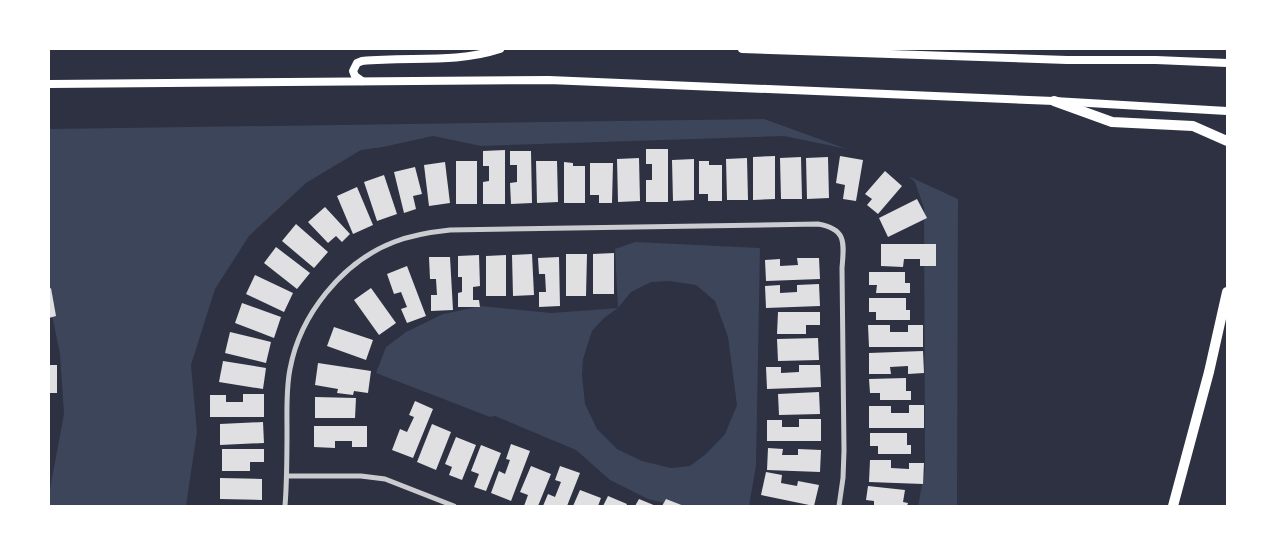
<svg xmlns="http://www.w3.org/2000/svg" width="1276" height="555" viewBox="0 0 1276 555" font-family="'Asap Condensed',sans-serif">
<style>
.green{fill:#3c4559;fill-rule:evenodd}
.building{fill:#e0e0e3}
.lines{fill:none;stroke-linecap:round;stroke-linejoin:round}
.minor{stroke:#caccd0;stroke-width:5}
.secondary{stroke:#fff;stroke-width:8}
.motorway{stroke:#fff;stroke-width:10}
</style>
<rect width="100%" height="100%" fill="#2d3142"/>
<g class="green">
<polygon points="764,119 847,149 784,136 481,146 433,136 383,147 361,150 306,183 249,236 215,289 191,365 197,432 186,506 49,506 49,494 64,414 60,354 49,301 49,129"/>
<polygon points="908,176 958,199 957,506 918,506 925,470 924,208 915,182"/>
<path d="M635 242 760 248 756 466 749 506H677L648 499 610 480 576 450 495 416 490 417 376 373 386 347 406 332 443 314 481 306 551 313 618 308 615 249ZM670 281 696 285 715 301 728 337 737 405 725 434 706 454 690 466 671 468 642 461 617 449 597 429 585 404 582 375 583 359 592 331 604 318 618 308 631 292 651 282Z"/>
</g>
<g class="building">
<polygon points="646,149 668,149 668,202 646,202 646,180 652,180 652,164 646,164"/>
<polygon points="505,150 505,204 483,204 483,182 489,181 489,166 483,166 483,151"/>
<polygon points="510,151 531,151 532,203 511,204 510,183 517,182 517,165 510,165"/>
<polygon points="775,156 775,199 753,200 753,157"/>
<polygon points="840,156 863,160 856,201 843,199 845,185 836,183"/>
<polygon points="801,157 802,199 781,199 780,158"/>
<polygon points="828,157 829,198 807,199 806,158"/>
<polygon points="639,158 640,201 618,202 617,159"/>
<polygon points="747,158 748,200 727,200 726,159"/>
<polygon points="694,159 694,200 673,201 672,160"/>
<rect x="456" y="161" width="21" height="43"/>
<polygon points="536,161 557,161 558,202 537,203"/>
<polygon points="699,161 709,161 709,165 722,165 722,201 708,201 708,194 699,194"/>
<polygon points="445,162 450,203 429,206 424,165"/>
<polygon points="564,162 573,163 573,166 585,166 585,203 564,203"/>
<polygon points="590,163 613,163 612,203 599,203 599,195 590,195"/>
<polygon points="415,167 422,194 413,196 416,209 404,213 394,172"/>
<polygon points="885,171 902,186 878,214 867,205 872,199 865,194"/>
<polygon points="384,175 397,214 377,221 364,182"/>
<polygon points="357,187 373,225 353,234 337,196"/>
<polygon points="917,199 927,218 888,237 879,218"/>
<polygon points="325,207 350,234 342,242 336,236 328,243 308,222"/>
<polygon points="296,224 328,252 314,268 282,241"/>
<polygon points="881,244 936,244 936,266 920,266 920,259 904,259 903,267 881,266"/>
<polygon points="276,247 310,273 297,289 264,263"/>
<polygon points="614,253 614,294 593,294 593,254"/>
<polygon points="532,254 534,295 513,296 512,255"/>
<polygon points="566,254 587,254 586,296 566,296"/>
<polygon points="479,255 480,286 473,287 473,300 479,300 480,307 458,307 458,293 462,292 462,277 458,277 458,256"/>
<polygon points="506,255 506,296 486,296 486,256"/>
<polygon points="429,257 450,257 453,310 431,311 431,295 437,295 436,279 430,279"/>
<polygon points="559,257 560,306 539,307 539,292 546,292 545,274 539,274 538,258"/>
<polygon points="797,258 819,258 820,279 766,281 765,260 780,259 780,266 798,265"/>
<polygon points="407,266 426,316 407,323 401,309 407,307 401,292 394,294 387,274"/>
<polygon points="869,272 905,272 905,283 910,283 910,293 876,293 877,285 869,285"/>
<polygon points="255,275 293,293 284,312 246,294"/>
<polygon points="819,284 820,306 766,308 765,286 780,285 780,293 797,292 797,285"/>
<polygon points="51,288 56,316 49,318 49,289"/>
<polygon points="371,288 396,323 379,335 354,300"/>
<polygon points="869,298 906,298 906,310 910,310 910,320 876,320 876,312 869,312"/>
<polygon points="242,303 281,317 274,338 235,323"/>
<polygon points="778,312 820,312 820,325 806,325 806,334 777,334"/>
<polygon points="868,325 890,325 890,332 908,332 908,325 923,325 923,347 869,347"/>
<polygon points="334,327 373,340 366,360 327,346"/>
<polygon points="230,332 271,342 266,363 225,353"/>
<polygon points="818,338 819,360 778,361 777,339"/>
<polygon points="923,351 924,373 908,374 908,366 890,367 891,374 869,374 869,353"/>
<polygon points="223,361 266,368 263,389 219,382"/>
<polygon points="318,363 371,371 368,393 354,391 353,395 337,393 338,389 315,385"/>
<rect x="49" y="365" width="8" height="28"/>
<polygon points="799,365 820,365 821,387 767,389 766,367 781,367 781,373 799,372"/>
<polygon points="906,378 906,391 911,391 911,400 880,400 880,393 870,393 869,379"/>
<polygon points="819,392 820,414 779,415 778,394"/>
<polygon points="243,394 264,394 264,417 210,417 210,395 226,395 226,402 243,402"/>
<polygon points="315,397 356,398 355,418 315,418"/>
<polygon points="415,401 433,409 413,458 392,450 400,429 407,432 414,417 409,415"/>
<polygon points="909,405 924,405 924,428 869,428 869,406 891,406 891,413 909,413"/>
<polygon points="799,419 821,419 821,441 767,441 767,420 782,420 782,427 799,427"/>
<polygon points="263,422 264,443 220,445 220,424"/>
<polygon points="432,424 451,432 436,470 417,462"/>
<polygon points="314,426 367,426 367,447 352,447 352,441 335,441 335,448 314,447"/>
<polygon points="870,433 907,433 907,445 911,445 911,454 878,454 878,446 870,446"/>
<polygon points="456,437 476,445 462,480 449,475 452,467 445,464"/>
<polygon points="511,444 530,451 511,501 491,493 499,471 505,474 510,460 506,459"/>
<polygon points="481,445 501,453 486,491 474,487 479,474 471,471"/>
<polygon points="768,448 783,449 782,455 798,455 798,449 821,450 820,472 767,470"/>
<polygon points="222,449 264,449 264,462 250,462 250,471 222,471"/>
<polygon points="870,460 891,460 891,468 909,469 909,463 924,463 923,484 869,482"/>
<polygon points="531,466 551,474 538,506 524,506 528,495 520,492"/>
<polygon points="560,466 580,473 567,506 543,506 548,494 555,497 561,482 555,480"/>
<polygon points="766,472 782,475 781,483 797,486 798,481 819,485 814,506 761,495"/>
<polygon points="220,478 262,479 262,500 220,499"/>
<polygon points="868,486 905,490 903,502 908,503 907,506 874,506 874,501 866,500"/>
<polygon points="580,490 601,498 598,506 573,506"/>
<polygon points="608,496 627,504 626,506 603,506"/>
<polygon points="639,499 656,506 635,506"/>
<polygon points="666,499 684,506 662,506"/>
</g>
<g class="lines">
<g class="minor">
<polyline points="287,476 361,476 385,479 454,506"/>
<path d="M285 506C287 481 287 456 287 430 287 410 286 389 290 369 300 315 342 262 394 242 412 235 431 232 450 230L818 224C847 229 844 243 842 268L844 451 843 478 839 506"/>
</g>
<g class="secondary">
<polyline points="742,49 1067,60 1156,60 1227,63"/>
<path d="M362 81 355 76 353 71 357 63 362 61C409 56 454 64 500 49"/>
<polyline points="49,84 549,80 1054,101 1227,111"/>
</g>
<g class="motorway">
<polyline points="1054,101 1112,122 1193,126 1227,141"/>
<polyline points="1173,506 1209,372 1227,292"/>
</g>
</g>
<rect width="1276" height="555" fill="none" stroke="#ffffff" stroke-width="100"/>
</svg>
